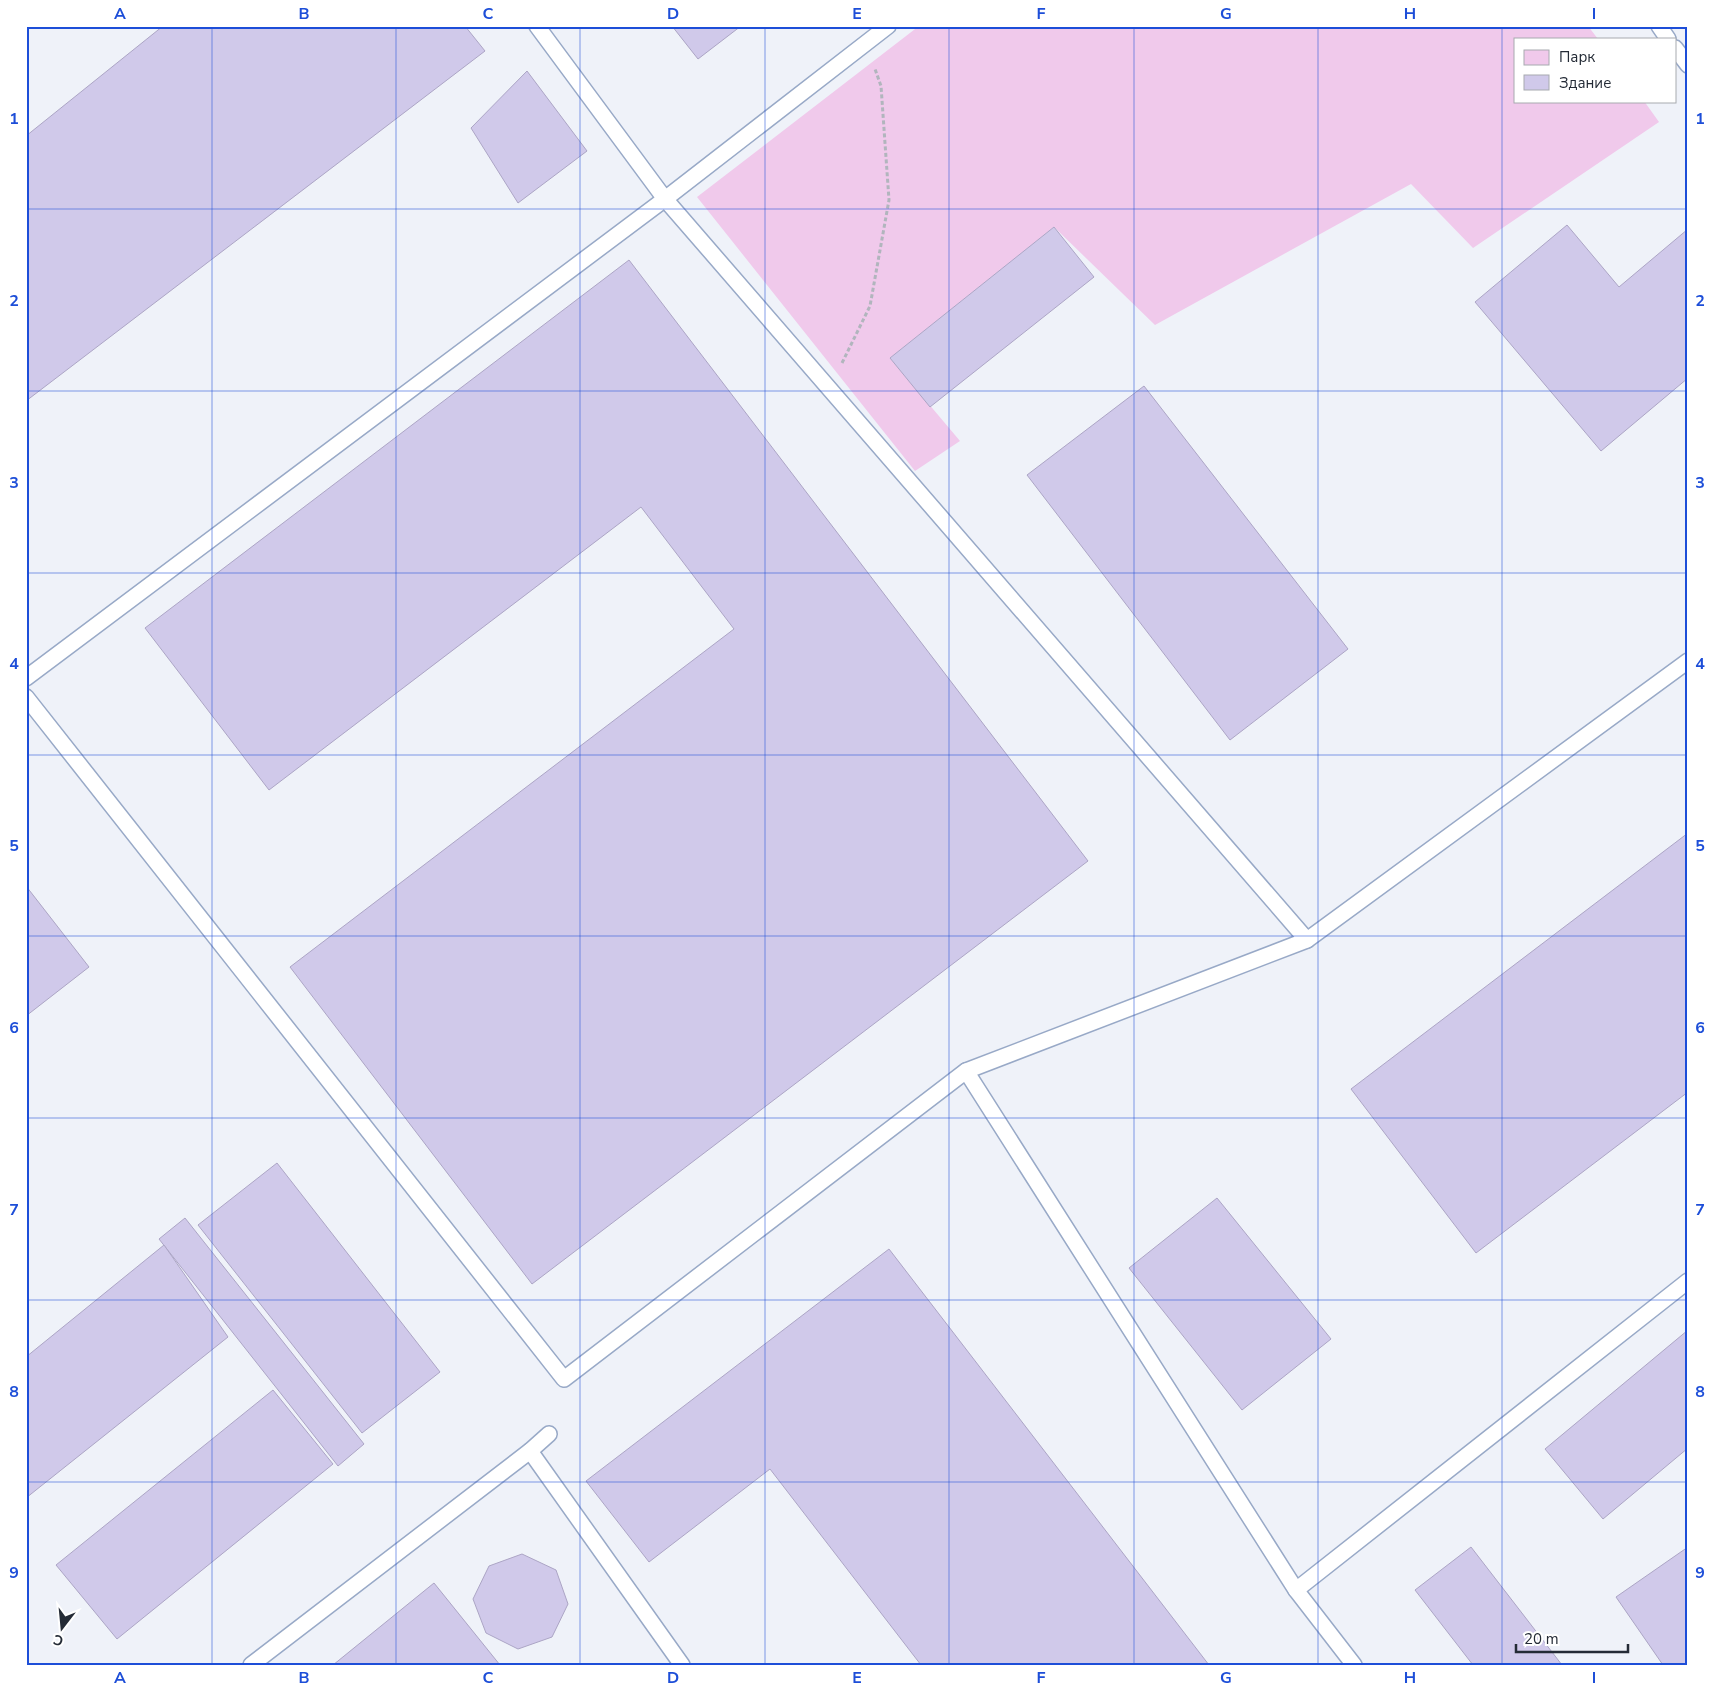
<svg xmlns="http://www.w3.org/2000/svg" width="1714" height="1691" viewBox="0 0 1714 1691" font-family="'Nunito Sans',sans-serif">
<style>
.green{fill:#f0c9eb}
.building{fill:#d0c9ea;stroke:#aca5c5}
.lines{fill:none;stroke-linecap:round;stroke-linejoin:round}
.service-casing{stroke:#98a9c7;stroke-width:18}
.path{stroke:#b1b5bd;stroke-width:3;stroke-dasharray:4 2.5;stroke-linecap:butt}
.service{stroke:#fff;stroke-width:15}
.grid{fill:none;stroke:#1d4ed8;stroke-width:1;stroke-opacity:0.55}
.neatline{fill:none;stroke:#1d4ed8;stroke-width:2}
.grid-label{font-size:16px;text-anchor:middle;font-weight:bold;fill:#1d4ed8}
</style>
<rect width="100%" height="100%" fill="#eff2f9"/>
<polygon class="green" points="919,26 1588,26 1598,39 1515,39 1515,101 1644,101 1659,122 1473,248 1411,184 1155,325 1054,227 890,358 960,441 915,471 697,197"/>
<g class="building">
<polygon points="163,26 465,26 485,51 26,401 26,136"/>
<polygon points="672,26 741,26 698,59"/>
<polygon points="527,71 587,151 518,203 471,128"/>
<polygon points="1567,225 1619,287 1688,229 1688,378 1601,451 1475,302"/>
<polygon points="1054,227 1094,277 930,407 890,358"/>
<polygon points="629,260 1088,861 532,1284 290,967 734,629 641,507 269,790 145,628"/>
<polygon points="1144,386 1348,649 1230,740 1027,475"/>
<polygon points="1688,833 1688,1092 1476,1253 1351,1089"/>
<polygon points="26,886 89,967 26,1016"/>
<polygon points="277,1163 440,1372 362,1433 198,1225"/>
<polygon points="1217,1198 1331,1339 1242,1410 1129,1268"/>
<polygon points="185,1218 364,1444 338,1466 159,1239"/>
<polygon points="164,1245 228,1337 26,1498 26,1357"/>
<polygon points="889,1249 1209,1665 921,1665 770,1469 649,1562 586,1481"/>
<polygon points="1688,1330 1688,1448 1603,1519 1545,1449"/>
<polygon points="273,1390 333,1464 117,1639 56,1565"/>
<polygon points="1471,1547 1562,1665 1473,1665 1415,1590"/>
<polygon points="1688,1547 1688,1665 1663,1665 1616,1597"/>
<polygon points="522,1554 556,1570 568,1604 552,1637 518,1649 486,1633 473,1599 489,1566"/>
<polygon points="434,1583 500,1665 333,1665"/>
</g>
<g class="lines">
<defs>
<g id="service">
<polyline points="1659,26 1668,39"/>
<polyline points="1675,48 1688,65"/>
<polyline points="26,678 665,199 888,26"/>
<polyline points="26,697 564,1379 966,1071 1307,940 665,199 537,26"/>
<polyline points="1307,940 1688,661"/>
<polyline points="966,1071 1296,1590 1354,1665"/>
<polyline points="530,1451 682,1665"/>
<polyline points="1296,1590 1688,1281"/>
<polyline points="251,1665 530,1451 549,1434"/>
</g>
</defs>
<use href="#service" class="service-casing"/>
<polyline class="path" points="842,363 870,306 889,200 881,86 875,69"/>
<use href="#service" class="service"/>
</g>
<path class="grid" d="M212 26V1665M396 26V1665M580 26V1665M765 26V1665M949 26V1665M1134 26V1665M1318 26V1665M1502 26V1665M26 209H1688M26 391H1688M26 573H1688M26 755H1688M26 936H1688M26 1118H1688M26 1300H1688M26 1482H1688"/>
<rect width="1714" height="1691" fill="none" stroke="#ffffff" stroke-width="55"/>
<rect x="1514" y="38" width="162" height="65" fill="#ffffff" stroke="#a7aaaf"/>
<rect x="1524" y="50" width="25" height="15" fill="#f0c9eb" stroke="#a7aaaf"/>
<text x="1559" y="62" font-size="15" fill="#242b36">Парк</text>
<rect x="1524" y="75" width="25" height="15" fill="#d0c9ea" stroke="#a7aaaf"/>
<text x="1559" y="88" font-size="15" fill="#242b36">Здание</text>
<g transform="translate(62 1628) rotate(196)" stroke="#ffffff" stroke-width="4" paint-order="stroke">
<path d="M0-4L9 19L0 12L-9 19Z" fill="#242b36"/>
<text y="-8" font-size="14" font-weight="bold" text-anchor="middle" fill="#242b36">С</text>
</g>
<path d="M1516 1644v8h112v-8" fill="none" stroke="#242b36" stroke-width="2.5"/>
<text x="1524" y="1644" font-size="15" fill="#242b36" stroke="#ffffff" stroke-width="4" paint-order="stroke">20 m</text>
<rect x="28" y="28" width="1658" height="1636" class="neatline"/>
<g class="grid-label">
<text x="120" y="19">A</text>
<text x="304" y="19">B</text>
<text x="488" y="19">C</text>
<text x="673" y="19">D</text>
<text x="857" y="19">E</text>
<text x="1041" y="19">F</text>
<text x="1226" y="19">G</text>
<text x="1410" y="19">H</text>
<text x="1594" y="19">I</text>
<text x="14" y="124">1</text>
<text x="1700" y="124">1</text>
<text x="14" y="306">2</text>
<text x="1700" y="306">2</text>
<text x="14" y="488">3</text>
<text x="1700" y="488">3</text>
<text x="14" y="669">4</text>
<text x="1700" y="669">4</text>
<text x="14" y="851">5</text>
<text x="1700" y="851">5</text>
<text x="14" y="1033">6</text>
<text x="1700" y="1033">6</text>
<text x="14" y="1215">7</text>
<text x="1700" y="1215">7</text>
<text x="14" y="1397">8</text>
<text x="1700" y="1397">8</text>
<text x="14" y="1578">9</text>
<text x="1700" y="1578">9</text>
<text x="120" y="1683">A</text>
<text x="304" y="1683">B</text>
<text x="488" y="1683">C</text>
<text x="673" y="1683">D</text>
<text x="857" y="1683">E</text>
<text x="1041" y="1683">F</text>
<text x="1226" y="1683">G</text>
<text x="1410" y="1683">H</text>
<text x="1594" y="1683">I</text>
</g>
</svg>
